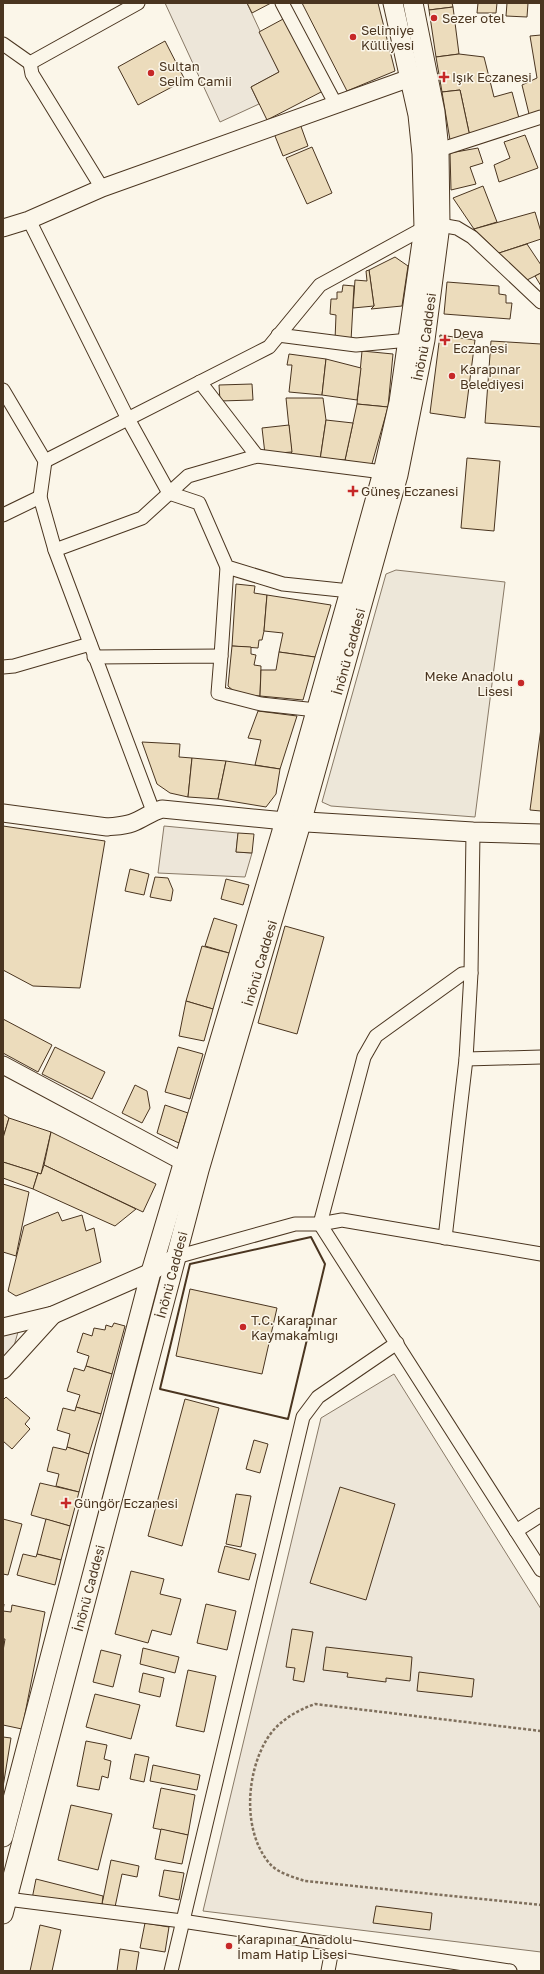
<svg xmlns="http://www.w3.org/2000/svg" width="544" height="1974" viewBox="0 0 544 1974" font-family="'Golos Text',sans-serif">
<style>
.green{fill:#ede6d9;stroke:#887966}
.parking{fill:#ede7d9;stroke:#887966}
.building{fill:#ecdcbc;stroke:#4a3520}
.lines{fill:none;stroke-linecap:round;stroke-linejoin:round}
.minor-casing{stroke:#4a3520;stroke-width:15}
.tertiary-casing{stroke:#4a3520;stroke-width:19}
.secondary-casing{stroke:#4a3520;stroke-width:21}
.path{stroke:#7f6f5c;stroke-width:2.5;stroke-dasharray:3 2;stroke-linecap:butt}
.minor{stroke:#fbf6e9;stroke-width:13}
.tertiary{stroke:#fbf6e9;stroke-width:17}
.secondary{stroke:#fbf6e9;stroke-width:19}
.wall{stroke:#4a3520;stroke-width:2}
.poi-dot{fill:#c62828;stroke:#fbf6e9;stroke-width:1.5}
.labels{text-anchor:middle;stroke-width:3;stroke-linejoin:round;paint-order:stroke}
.poi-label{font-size:13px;fill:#4a3520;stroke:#fbf6e9;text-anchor:start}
.street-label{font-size:13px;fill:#4a3520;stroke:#fbf6e9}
</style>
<rect width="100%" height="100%" fill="#fbf6e9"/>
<g class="green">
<polygon points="165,3 247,3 279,72 251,87 259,104 220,122"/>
<polygon points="164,826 238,833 236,852 252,853 245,877 158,873"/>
<polygon points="18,1332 14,1346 3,1357 3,1334"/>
<polygon points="394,1374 541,1609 541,1952 203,1911 321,1418"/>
</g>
<polygon class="parking" points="396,570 505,582 475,817 331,806 322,802 386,574"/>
<g class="building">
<polygon points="247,3 271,3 252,13"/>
<polygon points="302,3 378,3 395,71 347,91"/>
<polygon points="428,3 452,3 453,7 429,10"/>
<polygon points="478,3 497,3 496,13 477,13"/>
<polygon points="507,3 528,3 527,17 506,16"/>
<polygon points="453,7 459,54 436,57 429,10"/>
<polygon points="285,18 323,91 267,120 251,87 279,72 259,32"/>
<polygon points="541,35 541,115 530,118 522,85 537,78 530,36"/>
<polygon points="165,41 185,80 138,105 118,67"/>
<polygon points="459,54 484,57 494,97 512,92 520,122 470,137 460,90 442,92 436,57"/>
<polygon points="460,90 470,137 450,140 442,92"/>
<polygon points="299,121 308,146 283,156 273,131"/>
<polygon points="525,135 538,168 499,182 494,165 510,158 504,142"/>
<polygon points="312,147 332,193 307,204 286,158"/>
<polygon points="478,148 483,163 470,167 476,184 451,190 450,153"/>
<polygon points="483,186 497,222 474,229 453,198"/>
<polygon points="535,212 541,232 541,239 499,253 474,229"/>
<polygon points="527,244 541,265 541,273 527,280 499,253"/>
<polygon points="395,257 408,266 402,306 371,309 374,306 369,270"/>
<polygon points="369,270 374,306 353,308 355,280 367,281 366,271"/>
<polygon points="541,273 541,286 535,276"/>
<polygon points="447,282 499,286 499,294 506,295 506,303 512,303 510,319 444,314"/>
<polygon points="343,285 354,286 351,341 335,340 336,315 330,314 331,299 337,299 337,292 342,292"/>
<polygon points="440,335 475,340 465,418 430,413"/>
<polygon points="491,341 541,344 541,427 485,423"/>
<polygon points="362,351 393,354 388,407 357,404"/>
<polygon points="289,354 326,359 322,395 289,392 292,365 287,365"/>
<polygon points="326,359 361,368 357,400 322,395"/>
<polygon points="252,384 253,400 220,401 219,385"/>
<polygon points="286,398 323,398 326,420 320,460 292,457"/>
<polygon points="357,404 388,407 371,467 345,460"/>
<polygon points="326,420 353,423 345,460 320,460"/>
<polygon points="289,425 292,452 265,454 262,428"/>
<polygon points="467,458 500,461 494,531 461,528"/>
<polygon points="236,584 255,586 254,593 267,595 264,631 262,640 259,640 258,648 232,646"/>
<polygon points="267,595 331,605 315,657 279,652 283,633 264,631"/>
<polygon points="232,646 251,647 251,654 256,655 254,665 261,666 260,696 237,694 228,686"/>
<polygon points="279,652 315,657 303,700 260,696 261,670 276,670"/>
<polygon points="258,711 297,716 280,769 255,765 261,740 248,738"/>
<polygon points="541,728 541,811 530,810"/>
<polygon points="142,742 180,744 179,757 192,758 188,797 170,793 157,784"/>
<polygon points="192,758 226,761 218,799 188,797"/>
<polygon points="226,761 280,769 276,794 266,807 218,799"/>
<polygon points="3,826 105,841 80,988 33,986 3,970"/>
<polygon points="238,833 254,834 252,853 236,852"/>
<polygon points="130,869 149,874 144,895 125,891"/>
<polygon points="155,877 168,878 173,890 171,901 150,897"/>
<polygon points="226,879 249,885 243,905 221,899"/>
<polygon points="214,918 237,925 229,953 205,946"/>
<polygon points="285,926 324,937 297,1034 258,1023"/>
<polygon points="202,946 229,953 213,1009 186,1001"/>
<polygon points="186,1001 213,1009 204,1041 179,1036"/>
<polygon points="3,1019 52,1045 38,1072 3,1053"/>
<polygon points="55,1047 105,1072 92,1099 42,1074"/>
<polygon points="178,1047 203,1054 190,1099 165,1092"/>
<polygon points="135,1085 147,1091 150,1108 142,1123 122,1113"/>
<polygon points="165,1105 188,1113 179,1143 157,1133"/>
<polygon points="3,1114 9,1118 3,1138"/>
<polygon points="9,1118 51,1132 41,1174 3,1162 3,1138"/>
<polygon points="51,1132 156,1184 143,1212 44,1165"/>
<polygon points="3,1162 38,1173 33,1189 3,1178"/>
<polygon points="44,1165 136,1209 115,1226 33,1189 38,1173 41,1174"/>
<polygon points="3,1184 29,1192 16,1256 3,1252"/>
<polygon points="58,1212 62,1221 82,1215 86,1231 94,1228 101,1262 16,1296 8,1291 24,1226"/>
<polygon points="190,1289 277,1308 262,1374 176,1356"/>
<polygon points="114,1323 125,1326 112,1374 86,1366 89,1356 77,1352 83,1333 92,1336 94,1328 105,1330 106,1325 112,1327"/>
<polygon points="86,1366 112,1374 101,1414 76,1407 80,1395 67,1391 74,1368 84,1371"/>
<polygon points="6,1397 30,1418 25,1424 30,1429 12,1449 3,1441 3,1400"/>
<polygon points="185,1399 219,1408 182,1546 148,1536"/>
<polygon points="76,1407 101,1414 89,1454 67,1447 70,1434 57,1430 63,1408 75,1411"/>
<polygon points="254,1440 268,1444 260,1473 246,1469"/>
<polygon points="53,1447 66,1450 67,1447 89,1454 79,1492 56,1486 59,1474 47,1471"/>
<polygon points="40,1483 79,1492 70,1526 31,1515"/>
<polygon points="340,1487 395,1504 366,1600 310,1583"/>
<polygon points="236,1494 251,1496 241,1547 226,1544"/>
<polygon points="3,1519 22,1524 8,1575 3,1574"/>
<polygon points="46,1519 70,1526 61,1560 37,1554"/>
<polygon points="225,1546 256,1554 249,1580 218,1572"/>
<polygon points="23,1554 36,1557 37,1554 61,1560 55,1585 17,1575"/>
<polygon points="131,1571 164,1579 160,1594 181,1599 171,1635 152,1630 148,1643 115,1634"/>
<polygon points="3,1604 4,1604 3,1611 11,1612 12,1605 45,1612 22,1729 3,1725 3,1651 5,1639 3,1639"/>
<polygon points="206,1604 236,1611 227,1650 197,1643"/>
<polygon points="292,1629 313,1632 304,1682 293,1680 295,1668 286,1667"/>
<polygon points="326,1647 412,1657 410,1681 386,1678 386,1682 347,1677 348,1673 323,1670"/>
<polygon points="143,1648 179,1657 175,1673 140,1664"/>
<polygon points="101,1650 121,1655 113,1687 93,1682"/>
<polygon points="188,1670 216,1676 204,1732 176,1726"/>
<polygon points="419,1672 474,1679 472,1697 417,1691"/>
<polygon points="143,1673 164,1678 160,1697 139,1692"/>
<polygon points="95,1694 140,1705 131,1739 86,1727"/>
<polygon points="3,1737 11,1738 3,1787"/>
<polygon points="86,1741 107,1745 104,1759 111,1761 108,1778 102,1776 99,1790 77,1786"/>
<polygon points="135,1754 149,1757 144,1782 130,1779"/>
<polygon points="153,1765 200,1775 197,1790 150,1781"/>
<polygon points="161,1788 195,1795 188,1835 153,1828"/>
<polygon points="71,1805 112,1814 98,1870 58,1860"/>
<polygon points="161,1829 188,1835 182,1864 155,1859"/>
<polygon points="111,1860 139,1866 137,1877 122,1874 115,1907 102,1904"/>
<polygon points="164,1870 184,1873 179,1900 159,1896"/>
<polygon points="36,1879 103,1896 102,1904 32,1899"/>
<polygon points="376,1906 432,1913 430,1930 373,1923"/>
<polygon points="145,1923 169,1927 165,1952 140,1948"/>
<polygon points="40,1925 61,1930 52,1971 30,1971"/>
<polygon points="120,1949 139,1952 136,1971 117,1971"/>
</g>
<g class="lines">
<defs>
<g id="minor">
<polyline points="282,3 335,103"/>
<polyline points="3,44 30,63 138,3"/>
<polyline points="30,63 32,74 102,188"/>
<polyline points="439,150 541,117"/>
<polyline points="29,220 127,417 169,493 199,503 227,567 283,584 350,591"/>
<polyline points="440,225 457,228 472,237 541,302"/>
<polyline points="278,335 356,345 409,340"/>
<polyline points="200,382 257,456"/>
<polyline points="3,390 45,461 40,497 55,550 153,811"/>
<polyline points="45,461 269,347 320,285 424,228"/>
<polyline points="3,515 40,497"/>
<polyline points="55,550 142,518 188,476 257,456 383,472"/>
<polyline points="221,656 227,567"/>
<polyline points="94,657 221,656 218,693 261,704 316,710"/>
<polyline points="3,667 14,666 90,644"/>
<polyline points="473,832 471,973 462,974 376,1036 364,1057 320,1224 541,1570"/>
<polyline points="466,1059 541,1057"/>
<polyline points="445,1238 466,1059 471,973"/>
<polyline points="176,1257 295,1224 320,1224 342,1220 541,1254"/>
<polyline points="516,1531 541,1515"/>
<polyline points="7,1899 182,1921 510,1971"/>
<polyline points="171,1971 303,1417 318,1397 397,1343"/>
<polyline points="328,1971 333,1944"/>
</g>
<g id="tertiary">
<polyline points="3,228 29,220 102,188 410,78"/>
<path d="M3 813 107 827C115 826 124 826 132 823 143 819 151 812 162 809L285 821"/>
<polyline points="3,1065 195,1168"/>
<polyline points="3,1327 53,1315 151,1272 176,1257"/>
<polyline points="3,1370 53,1315"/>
</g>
<g id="secondary">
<polyline points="290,821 473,832 541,834"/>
<polyline points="3,1837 151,1272 285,821 350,591 383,472 399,402 424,228 422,154 418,115 393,3"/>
<path id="s1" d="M3 1914 199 1170 301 823 398 475 425 340 440 225 439 150 435 112 413 3"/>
</g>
</defs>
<use href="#minor" class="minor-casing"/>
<use href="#tertiary" class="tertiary-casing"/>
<use href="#secondary" class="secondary-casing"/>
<path class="path" d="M541 1731 315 1704C296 1711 278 1721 267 1739 246 1773 242 1832 270 1864 278 1873 293 1877 305 1881L541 1905"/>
<use href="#minor" class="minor"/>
<use href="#tertiary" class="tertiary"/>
<use href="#secondary" class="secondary"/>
<polygon class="wall" points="311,1237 325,1264 288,1419 160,1389 190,1264"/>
</g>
<g class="poi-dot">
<circle cx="434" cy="18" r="4"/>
<circle cx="353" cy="37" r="4"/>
<circle cx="151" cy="73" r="4"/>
<path d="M442 71h4v4h4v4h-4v4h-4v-4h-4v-4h4z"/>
<path d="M443 334h4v4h4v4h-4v4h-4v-4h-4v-4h4z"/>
<circle cx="452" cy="376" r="4"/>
<path d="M351 485h4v4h4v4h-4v4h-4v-4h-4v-4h4z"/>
<circle cx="521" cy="683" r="4"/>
<circle cx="243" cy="1327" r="4"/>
<path d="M64 1497h4v4h4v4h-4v4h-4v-4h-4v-4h4z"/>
<circle cx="229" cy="1946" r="4"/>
</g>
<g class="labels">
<g class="poi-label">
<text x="442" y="23">Sezer otel</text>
<text x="361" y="35">Selimiye<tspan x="361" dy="15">Külliyesi</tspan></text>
<text x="159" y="71">Sultan<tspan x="159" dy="15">Selim Camii</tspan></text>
<text x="452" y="82">Işık Eczanesi</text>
<text x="453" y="338">Deva<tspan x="453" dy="15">Eczanesi</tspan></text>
<text x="460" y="374">Karapınar<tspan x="460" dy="15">Belediyesi</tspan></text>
<text x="361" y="496">Güneş Eczanesi</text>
<text x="513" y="681" text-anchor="end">Meke Anadolu<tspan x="513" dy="15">Lisesi</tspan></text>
<text x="251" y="1325">T.C. Karapınar<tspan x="251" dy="15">Kaymakamlığı</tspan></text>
<text x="74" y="1508">Güngör Eczanesi</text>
<text x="237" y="1944">Karapınar Anadolu<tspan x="237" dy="15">İmam Hatip Lisesi</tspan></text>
</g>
<g class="street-label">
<text dy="5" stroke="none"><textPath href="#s1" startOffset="1633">İnönü Caddesi</textPath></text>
<text dy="5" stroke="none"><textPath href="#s1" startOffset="1309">İnönü Caddesi</textPath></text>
<text dy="5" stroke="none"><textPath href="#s1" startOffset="985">İnönü Caddesi</textPath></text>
<text dy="5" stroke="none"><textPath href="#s1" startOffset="661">İnönü Caddesi</textPath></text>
<text dy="5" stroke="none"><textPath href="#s1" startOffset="337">İnönü Caddesi</textPath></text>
</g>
</g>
<rect width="544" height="1974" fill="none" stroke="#4a3520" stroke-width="8"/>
</svg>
